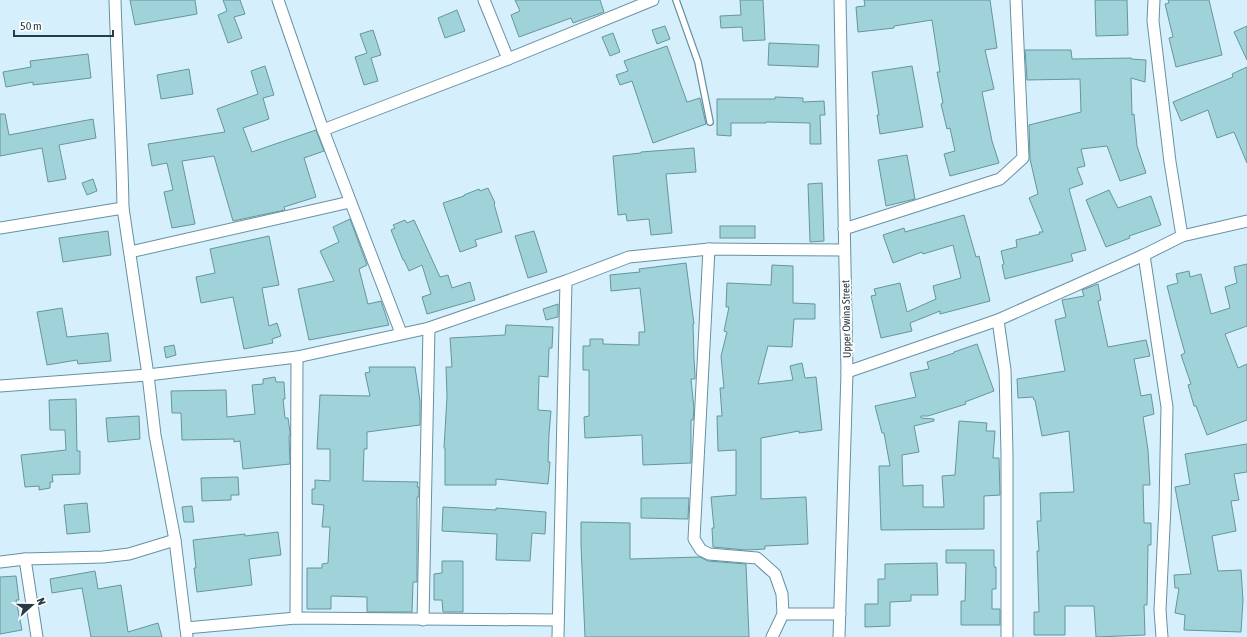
<svg xmlns="http://www.w3.org/2000/svg" width="1247" height="637" viewBox="0 0 1247 637" font-family="'Asap Condensed',sans-serif">
<style>
.building{fill:#9fd2d9;stroke:#65969c}
.lines{fill:none;stroke-linecap:round;stroke-linejoin:round}
.service-casing{stroke:#6691a3;stroke-width:8}
.minor-casing{stroke:#6691a3;stroke-width:13}
.service{stroke:#fff;stroke-width:5.5}
.minor{stroke:#fff;stroke-width:11}
.labels{text-anchor:middle;stroke-width:4;stroke-linejoin:round;paint-order:stroke}
.street-label{font-size:11px;fill:#283a42;stroke:#fff}
</style>
<rect width="100%" height="100%" fill="#d5f0fc"/>
<g class="building">
<polygon points="130,0 195,0 197,14 135,25"/>
<polygon points="223,0 240,0 245,14 234,17 242,38 228,43 218,15 227,11"/>
<polygon points="515,0 600,0 604,12 573,23 571,18 519,37 511,15 520,11"/>
<polygon points="740,0 763,0 765,40 743,41 742,27 721,28 720,16 741,15"/>
<polygon points="864,0 990,0 997,48 985,50 994,89 982,92 992,141 999,163 950,176 944,154 955,151 950,128 947,129 941,104 943,103 937,72 940,72 932,20 894,26 894,28 858,32 856,7 865,6"/>
<polygon points="1095,0 1127,0 1128,35 1096,36"/>
<polygon points="1168,0 1209,0 1222,55 1176,67 1169,38 1173,37 1165,4 1169,3"/>
<polygon points="457,10 465,31 445,38 438,18"/>
<polygon points="665,26 670,39 657,44 652,30"/>
<polygon points="1247,26 1247,60 1234,32"/>
<polygon points="373,30 381,55 371,58 378,81 364,85 355,57 367,53 360,34"/>
<polygon points="613,33 620,52 610,56 602,37"/>
<polygon points="769,43 819,45 818,67 768,65"/>
<polygon points="667,46 687,102 700,98 706,124 653,143 632,81 620,85 616,75 628,71 624,61"/>
<polygon points="1025,50 1071,50 1072,59 1131,58 1131,59 1146,60 1145,82 1131,78 1132,115 1134,114 1137,146 1146,173 1120,181 1107,146 1081,149 1085,166 1077,168 1083,184 1069,189 1086,250 1071,254 1073,261 1005,279 1002,265 1004,264 1001,251 1017,247 1016,240 1040,234 1039,232 1043,232 1029,198 1038,194 1030,159 1029,125 1081,112 1080,79 1027,80"/>
<polygon points="88,54 91,78 33,85 33,82 6,87 3,72 31,67 30,61"/>
<polygon points="265,66 274,95 263,98 269,119 243,128 252,152 316,130 324,151 304,158 316,197 284,207 285,210 233,221 214,156 182,161 195,224 172,228 164,192 173,190 167,163 152,166 148,144 225,132 217,109 258,94 251,71"/>
<polygon points="912,66 923,127 880,134 877,115 879,115 872,72"/>
<polygon points="1247,67 1247,163 1234,132 1217,138 1208,110 1181,121 1173,102 1233,77 1232,74"/>
<polygon points="189,69 193,94 161,99 157,75"/>
<polygon points="775,97 803,98 803,102 824,101 825,115 820,115 821,144 810,144 810,123 766,122 766,123 731,123 731,136 717,135 717,99 775,99"/>
<polygon points="0,114 5,114 9,135 93,119 96,138 59,145 66,179 48,182 42,148 0,156"/>
<polygon points="694,148 696,172 666,174 672,233 651,235 649,219 627,221 626,214 618,215 613,156 641,153 641,152"/>
<polygon points="907,155 915,199 886,206 878,160"/>
<polygon points="93,179 97,191 87,195 82,183"/>
<polygon points="822,183 824,241 810,242 808,184"/>
<polygon points="488,188 495,203 494,204 502,232 475,240 477,246 460,252 443,203 464,196 464,195 479,189 480,191"/>
<polygon points="1109,190 1118,208 1151,196 1161,225 1129,236 1130,238 1106,247 1086,200"/>
<polygon points="964,215 976,257 979,256 990,301 940,314 940,311 910,323 912,331 881,338 871,296 876,295 874,289 900,283 907,312 936,299 933,286 961,278 953,245 923,254 922,252 893,263 883,235 904,228 905,232"/>
<polygon points="350,219 367,265 359,269 368,304 381,301 389,325 309,340 298,289 334,281 320,251 339,242 333,227"/>
<polygon points="405,220 407,223 414,220 440,277 448,275 452,288 470,282 475,300 427,314 422,297 431,294 422,265 409,271 404,260 403,260 391,230 395,228 393,225"/>
<rect x="720" y="226" width="35" height="12"/>
<polygon points="108,231 111,255 63,262 59,238"/>
<polygon points="534,231 547,272 528,278 515,236"/>
<polygon points="269,236 279,285 262,288 269,326 277,323 281,336 272,339 273,343 244,349 233,297 201,303 196,277 215,273 210,249"/>
<polygon points="686,263 694,324 693,324 694,359 695,375 695,379 691,379 694,409 693,420 691,420 691,463 643,465 642,435 585,438 584,417 589,416 589,370 583,370 583,346 590,346 590,339 603,339 603,344 639,345 639,332 645,332 640,288 611,291 610,275 640,272 639,269"/>
<polygon points="1247,264 1247,326 1225,334 1238,368 1247,364 1247,420 1207,435 1196,406 1194,406 1188,385 1191,384 1181,355 1185,353 1177,325 1167,286 1178,283 1176,274 1189,271 1190,277 1201,274 1211,314 1230,308 1225,287 1237,283 1234,267"/>
<polygon points="772,265 793,266 793,303 815,304 815,319 794,319 792,347 768,346 758,384 793,380 790,366 802,363 805,378 816,377 822,430 799,433 799,431 761,438 761,499 806,497 808,544 765,546 765,549 746,550 713,547 712,528 714,528 711,497 736,495 736,450 718,451 717,416 722,416 720,388 724,388 721,356 727,332 724,331 729,307 726,307 727,283 771,285"/>
<polygon points="1098,284 1101,300 1098,301 1108,347 1146,340 1150,356 1134,359 1141,396 1151,394 1154,414 1143,417 1148,450 1150,485 1143,485 1144,523 1151,523 1151,545 1148,545 1147,605 1144,605 1145,635 1096,637 1094,606 1065,606 1065,635 1034,635 1034,612 1039,612 1037,551 1039,551 1037,521 1041,521 1040,493 1074,492 1069,431 1042,436 1035,400 1034,400 1033,397 1018,398 1017,379 1065,371 1055,320 1066,317 1062,300 1084,296 1082,290"/>
<polygon points="558,304 558,317 546,320 543,309"/>
<polygon points="62,308 67,337 108,333 111,361 78,364 77,360 47,365 37,312"/>
<polygon points="506,325 553,327 552,348 549,348 548,377 539,376 538,410 551,411 549,434 548,462 550,462 548,484 496,479 496,485 445,485 445,448 444,448 447,397 446,367 452,367 450,338 505,335"/>
<polygon points="977,344 994,391 965,402 966,404 928,416 921,416 921,418 934,419 934,421 914,426 919,452 902,455 903,486 923,485 923,507 944,507 942,476 955,475 959,421 987,423 986,431 995,431 993,458 999,458 1000,495 984,496 984,529 881,530 879,466 890,466 884,433 882,433 875,406 916,397 910,373 929,369 927,362 954,353 954,352"/>
<polygon points="174,345 176,355 166,358 164,347"/>
<polygon points="369,367 415,367 420,401 420,425 367,432 367,449 364,449 363,481 418,482 417,487 419,487 419,497 417,497 417,582 413,582 412,612 367,612 367,597 331,596 331,609 307,609 307,568 322,568 322,564 328,563 330,527 322,527 324,505 312,504 312,489 315,489 315,480 330,481 330,449 317,449 320,395 370,396 365,373 370,372"/>
<polygon points="275,377 276,382 284,382 285,399 283,399 285,418 288,418 290,432 290,436 289,436 290,464 243,469 240,441 234,442 234,439 182,440 181,413 172,413 171,391 226,390 227,417 255,414 252,385 263,384 263,379"/>
<polygon points="76,399 77,451 80,451 80,474 52,475 53,482 50,482 50,488 39,490 39,486 25,487 21,455 66,450 65,430 50,430 49,400"/>
<polygon points="139,416 140,439 108,442 106,418"/>
<polygon points="1247,444 1247,472 1234,474 1239,500 1231,501 1236,531 1212,536 1218,571 1241,570 1243,600 1241,632 1184,630 1185,615 1175,613 1179,588 1175,588 1174,575 1191,574 1175,487 1190,484 1185,454"/>
<polygon points="238,477 239,495 231,495 231,500 202,501 201,478"/>
<polygon points="641,498 689,498 688,519 641,518"/>
<polygon points="87,503 90,532 67,534 64,505"/>
<polygon points="192,506 194,522 184,522 182,507"/>
<polygon points="443,507 496,510 496,508 546,512 545,534 532,533 530,561 496,560 497,534 442,531"/>
<polygon points="581,522 630,523 630,559 700,557 708,561 746,564 749,637 585,637 581,545"/>
<polygon points="278,532 281,555 249,559 252,585 197,592 194,568 196,568 193,540 245,534 245,536"/>
<polygon points="946,550 994,550 994,567 996,567 996,589 992,589 992,609 1000,609 1000,625 961,625 961,601 965,601 966,563 946,563"/>
<polygon points="442,561 463,561 463,612 443,612 442,600 434,600 434,574 442,573"/>
<polygon points="937,563 938,595 911,595 911,601 890,602 890,626 865,627 865,604 878,604 878,579 885,579 885,564"/>
<polygon points="95,571 98,589 121,585 128,632 158,623 162,637 91,637 82,588 52,593 50,579"/>
<polygon points="16,576 19,600 16,600 22,630 0,634 0,577"/>
</g>
<g class="lines">
<defs>
<polyline id="service" points="676,0 698,62 710,122"/>
<g id="minor">
<polyline points="278,0 323,130 401,333"/>
<polyline points="484,0 508,59"/>
<polyline points="1154,0 1153,21 1170,162 1182,236"/>
<polyline points="323,130 508,59 653,0"/>
<polyline points="123,208 148,375 155,435 175,540 187,637"/>
<path d="M0 228 123 208C122 139 117 69 115 0"/>
<polyline points="844,229 1000,179 1023,158 1016,0"/>
<polyline points="709,249 694,539 701,550 709,554 757,558 775,574 782,594 783,614 772,637"/>
<polyline points="130,252 350,202"/>
<polyline points="1144,255 1167,407 1165,506 1160,610 1162,637"/>
<polyline points="998,320 1005,370 1007,454 1007,637"/>
<polyline points="847,372 998,320 1144,255 1182,236 1247,221"/>
<polyline points="0,386 148,375 297,357 429,328 566,281 629,257 709,249 844,250"/>
<polyline points="25,559 37,637"/>
<polyline points="0,562 25,559 103,557 129,554 175,540"/>
<polyline points="783,614 840,614"/>
<polyline points="296,618 297,357"/>
<polyline points="423,620 429,328"/>
<polyline points="186,628 296,618 558,620"/>
<polyline points="558,637 566,281"/>
<polyline points="839,637 847,372 840,0"/>
</g>
</defs>
<use href="#service" class="service-casing"/>
<use href="#minor" class="minor-casing"/>
<use href="#service" class="service"/>
<use href="#minor" class="minor"/>
</g>
<g class="labels">
<g class="street-label">
<text transform="translate(846 319) rotate(-91)" y="4">Upper Owina Street</text>
</g>
</g>
<g transform="translate(32 605) rotate(69)" stroke="#ffffff" stroke-width="3" paint-order="stroke">
<path d="M0-3L7 15L0 10L-7 15Z" fill="#283a42"/>
<text y="-6" font-size="11" font-weight="bold" text-anchor="middle" fill="#283a42">N</text>
</g>
<path d="M14 30v6h99v-6" fill="none" stroke="#283a42" stroke-width="2"/>
<text x="20" y="30" font-size="12" fill="#283a42" stroke="#ffffff" stroke-width="3" paint-order="stroke">50 m</text>
</svg>
